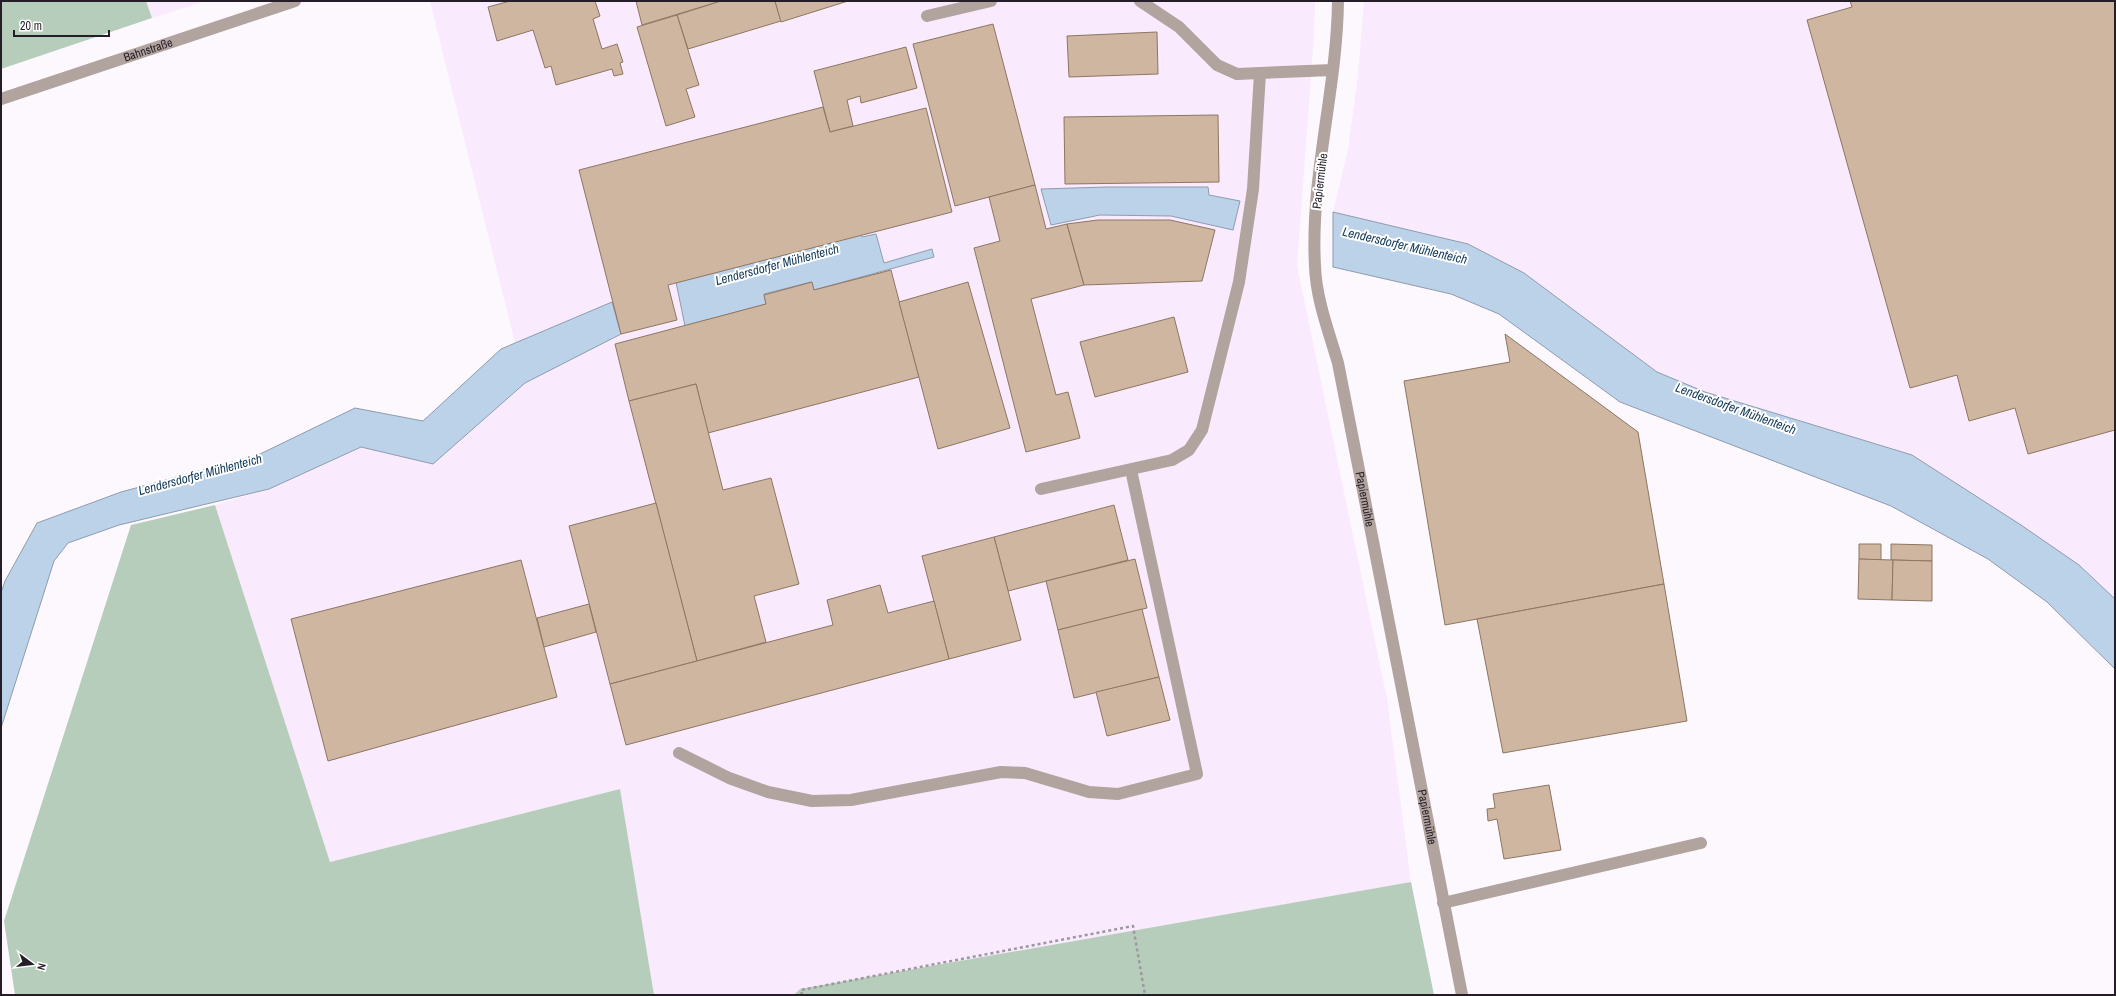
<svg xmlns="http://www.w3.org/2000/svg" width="2116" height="996" viewBox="0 0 2116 996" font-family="'Archivo Narrow',sans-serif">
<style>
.industrial{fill:#f9eafd}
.green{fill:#b7cdbb}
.water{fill:#bbd2e9;stroke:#8e9caf}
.building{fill:#cfb6a1;stroke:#8d7662}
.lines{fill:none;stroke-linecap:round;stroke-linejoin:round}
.path{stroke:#9d979f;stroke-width:2.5;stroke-dasharray:3 3;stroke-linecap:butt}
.lane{stroke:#b1a39e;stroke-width:12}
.street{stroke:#b1a39e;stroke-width:12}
.labels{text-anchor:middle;stroke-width:4;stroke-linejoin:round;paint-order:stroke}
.street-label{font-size:12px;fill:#251e28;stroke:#fff}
.water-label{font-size:13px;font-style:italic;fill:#143b5a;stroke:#fff}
</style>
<rect width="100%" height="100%" fill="#fcf8fe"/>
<g class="industrial">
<polygon points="146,1 206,1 152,18"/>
<polygon points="430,1 1315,1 1314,35 1297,266 1387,699 1411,882 800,989 794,995 654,995 620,789 330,862 215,505 269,489 361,447 433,464 525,383"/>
<polygon points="1364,1 2115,1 2115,599 2079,565 1912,455 1705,392 1657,372 1524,273 1468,244 1333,212 1348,150 1358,75"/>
</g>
<g class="green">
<polygon points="1,1 146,1 152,18 1,69"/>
<polygon points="215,505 330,862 620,789 654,995 15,995 4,921 131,525"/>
<polygon points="1411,882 1434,995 794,995 800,989"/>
</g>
<g class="water">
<polygon points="1107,187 1208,187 1209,195 1240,201 1233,230 1171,216 1100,215 1051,225 1041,189"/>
<polygon points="1333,212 1468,244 1524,273 1657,372 1705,392 1912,455 2021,525 2079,565 2115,599 2115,669 2047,602 1988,559 1891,506 1620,402 1499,314 1451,294 1333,267"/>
<polygon points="860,234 862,237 876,234 884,263 932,249 934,257 814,290 811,282 764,294 766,304 685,326 676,282"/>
<polygon points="612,302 621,334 525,383 433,464 361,447 269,489 119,525 68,543 54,561 1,728 1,593 5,581 37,523 121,492 258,455 355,408 423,421 501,349"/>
</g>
<g class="building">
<polygon points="510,1 595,1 600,16 593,19 602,49 617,44 623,62 620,63 623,74 614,76 612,69 556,85 551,66 545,68 533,30 497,41 488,7"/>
<polygon points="636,1 721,1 642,25"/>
<polygon points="721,1 775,1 781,21 688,49 677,15"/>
<polygon points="775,1 848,1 781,22"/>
<polygon points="1850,1 2115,1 2115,430 2028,454 2015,408 1969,421 1957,375 1910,388 1807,20 1852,7"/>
<polygon points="677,15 699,85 686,89 695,117 666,126 637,27"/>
<polygon points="993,24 1035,185 955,206 913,44"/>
<polygon points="1157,32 1158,74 1069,77 1067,36"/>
<polygon points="906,47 917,88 861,103 860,96 847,100 853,126 830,132 814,71"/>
<polygon points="823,107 830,132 926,108 952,212 668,285 677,320 621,334 579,170"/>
<polygon points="1218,115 1219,182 1065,184 1064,117"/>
<polygon points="1035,185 1046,229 1067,224 1084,285 1031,299 1056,395 1068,392 1080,438 1026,452 974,248 1000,241 989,197"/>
<polygon points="1098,220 1170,220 1215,230 1202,281 1084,285 1067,224"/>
<polygon points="891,270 919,377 708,433 696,384 629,401 615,344 766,304 764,295 812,282 814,290"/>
<polygon points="968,282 1010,428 938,449 899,302"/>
<polygon points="1174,317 1188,372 1095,397 1080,342"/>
<polygon points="1505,334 1638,432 1664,584 1445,625 1404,381 1510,362"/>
<polygon points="696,384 723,490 771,478 799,584 754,596 766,642 697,661 629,401"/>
<polygon points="656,503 697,661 610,684 569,526"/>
<polygon points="1114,505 1128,560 1008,591 994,537"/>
<polygon points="994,537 1021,640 949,659 922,556"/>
<polygon points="1859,544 1881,544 1881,560 1859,559"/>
<polygon points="1891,544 1932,545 1932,561 1891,560"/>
<polygon points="1135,559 1147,608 1058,630 1046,581"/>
<polygon points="1859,559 1893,560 1892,600 1858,599"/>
<polygon points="521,560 557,697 328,761 291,619"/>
<polygon points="1893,560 1932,561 1932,601 1892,600"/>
<polygon points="1664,584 1687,721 1503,753 1477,619"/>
<polygon points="880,585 888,613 934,601 949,659 626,745 610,684 833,625 827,600"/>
<polygon points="589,604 596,632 544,647 537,618"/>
<polygon points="1142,609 1159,677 1074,698 1058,630"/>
<polygon points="1159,677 1170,720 1107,736 1096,692"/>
<polygon points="1549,785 1561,850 1504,859 1497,819 1488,821 1487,809 1495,808 1493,794"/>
</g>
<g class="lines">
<polyline class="path" points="802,995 801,990 1133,926 1145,995"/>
<g class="lane">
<polyline points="1140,1 1179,27 1217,65 1237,74 1332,70"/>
<polyline points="927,16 991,1"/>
<polyline points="1041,489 1172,460 1189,450 1202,430 1239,282 1253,189 1260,73"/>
<polyline points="679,753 729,778 768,792 812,801 851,800 1001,772 1025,773 1089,792 1118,794 1197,774 1131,470"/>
<polyline points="1443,903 1701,843"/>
</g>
<g class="street">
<path id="s1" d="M1338 1C1337 90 1310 177 1315 266 1316 299 1329 332 1338 363L1462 995"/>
<path id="s2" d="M1 99 295 1"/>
</g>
</g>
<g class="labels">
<g class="street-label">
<text dy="4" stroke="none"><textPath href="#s2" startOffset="155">Bahnstraße</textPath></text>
<text transform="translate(1320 181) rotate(-83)" y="4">Papiermühle</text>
<text dy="4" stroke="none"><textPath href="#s1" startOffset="505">Papiermühle</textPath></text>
<text dy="4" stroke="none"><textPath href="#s1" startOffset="829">Papiermühle</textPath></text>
</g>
<g class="water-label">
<text transform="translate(1405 245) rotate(13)" y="5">Lendersdorfer Mühlenteich</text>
<text transform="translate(777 264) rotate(-15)" y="5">Lendersdorfer Mühlenteich</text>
<text transform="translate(1736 408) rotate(20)" y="5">Lendersdorfer Mühlenteich</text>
<text transform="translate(200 474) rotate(-15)" y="5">Lendersdorfer Mühlenteich</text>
</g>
</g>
<rect width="2116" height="996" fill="none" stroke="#251e28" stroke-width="4"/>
<g transform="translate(32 964) rotate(105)" stroke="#ffffff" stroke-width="3" paint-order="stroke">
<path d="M0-3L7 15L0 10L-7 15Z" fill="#251e28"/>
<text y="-6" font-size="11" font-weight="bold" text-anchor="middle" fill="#251e28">N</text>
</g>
<path d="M14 30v6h95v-6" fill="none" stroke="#251e28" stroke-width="2"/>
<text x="20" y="30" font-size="12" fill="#251e28" stroke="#ffffff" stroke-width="3" paint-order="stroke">20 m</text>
</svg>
